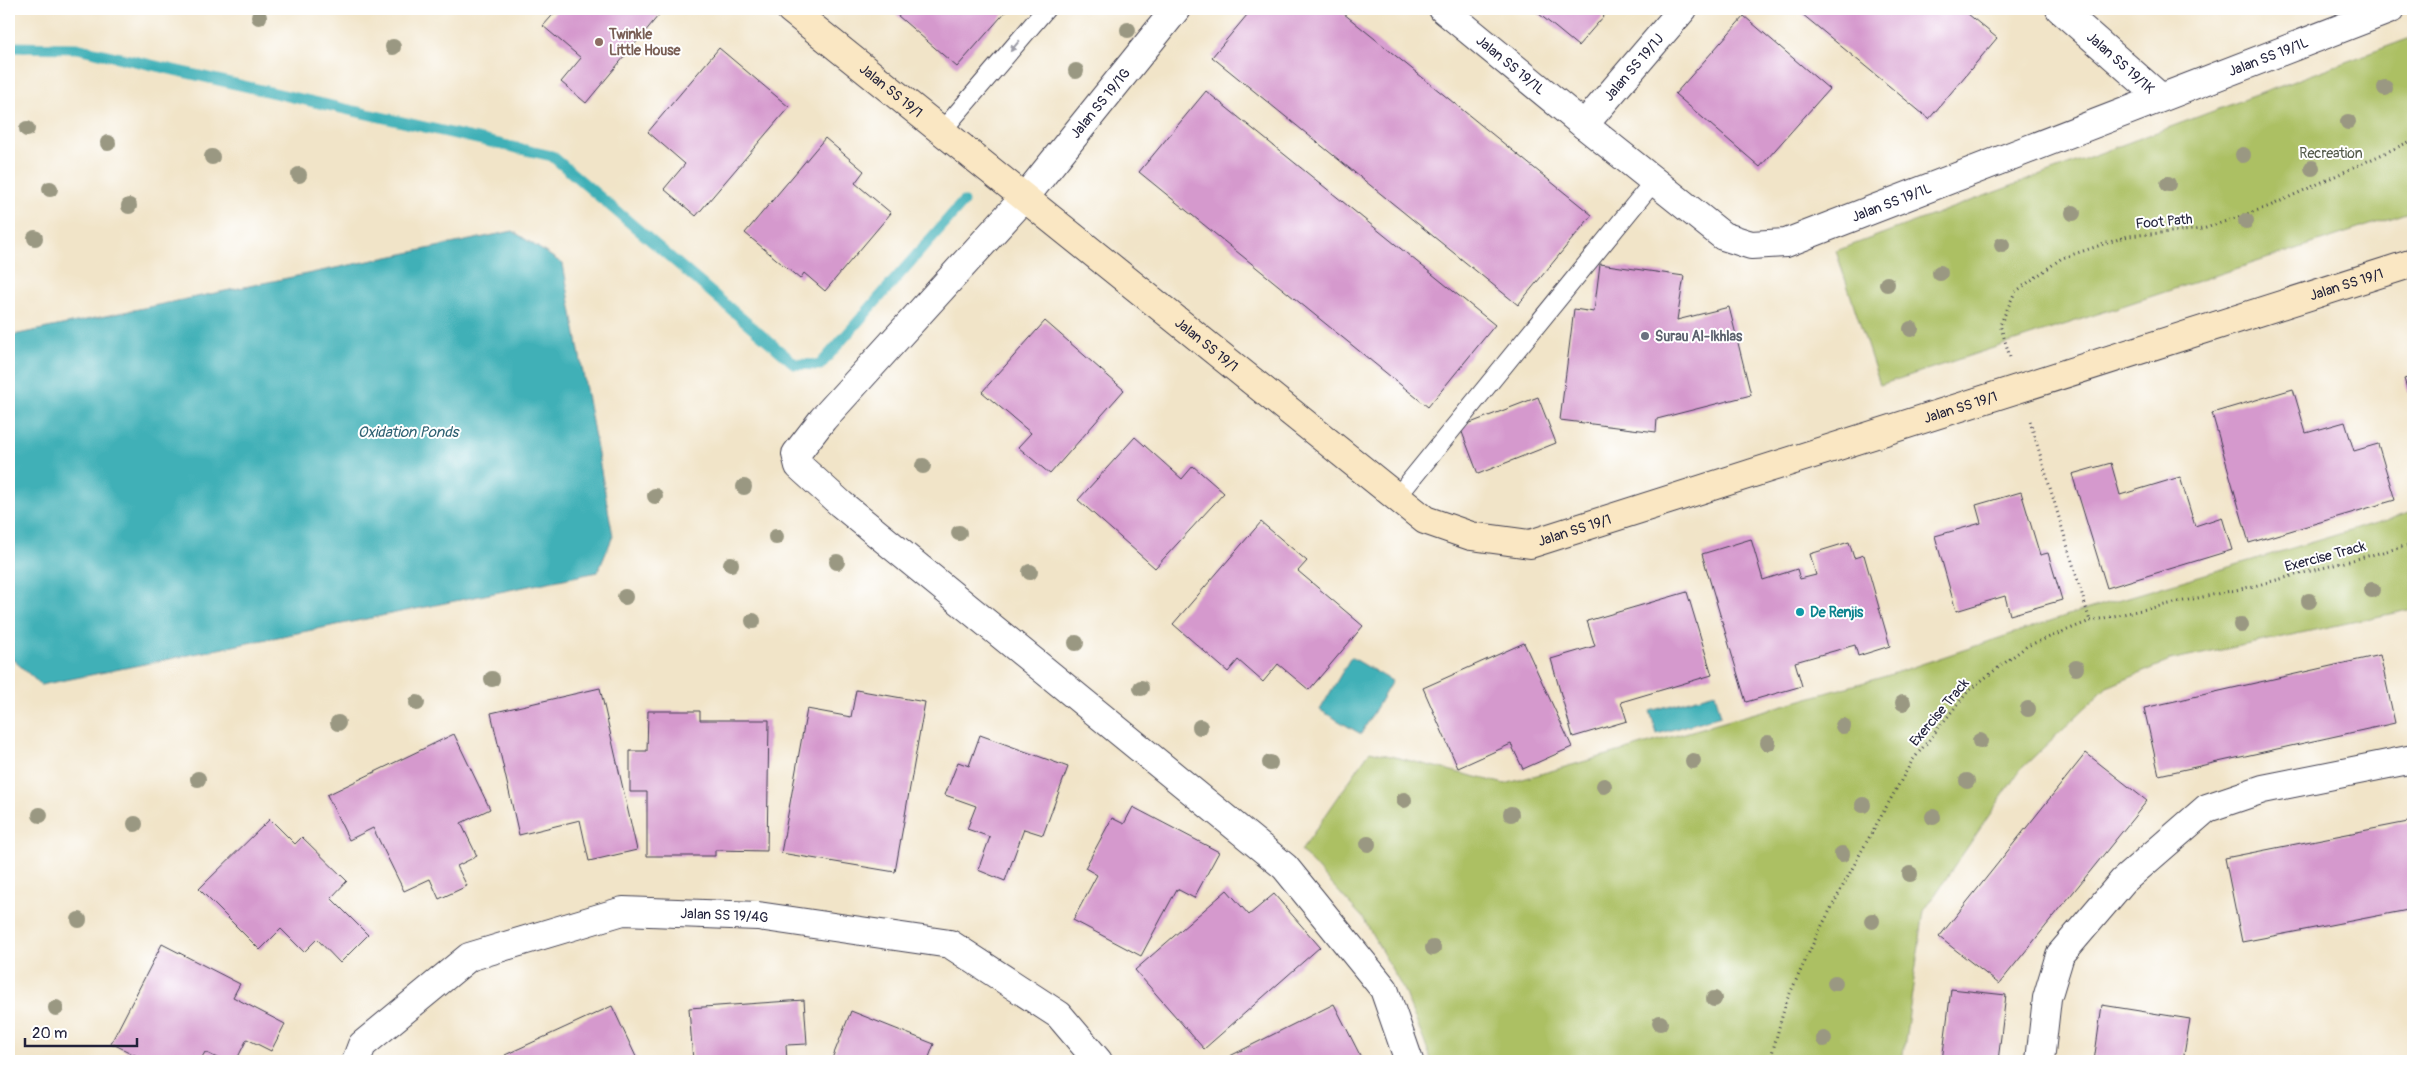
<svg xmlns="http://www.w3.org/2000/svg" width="2422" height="1070" viewBox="0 0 2422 1070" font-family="Pangolin,sans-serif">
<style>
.green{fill:#acc064;stroke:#677150}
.water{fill:#3fb0b7;stroke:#306979}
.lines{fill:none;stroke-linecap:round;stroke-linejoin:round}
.stream{stroke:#3fb0b7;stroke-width:11}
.building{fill:#d599cd}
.lane-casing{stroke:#413f50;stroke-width:20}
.street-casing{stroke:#413f50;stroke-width:30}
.secondary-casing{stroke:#413f50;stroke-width:30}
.path{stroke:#413f50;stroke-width:3;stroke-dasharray:1 4;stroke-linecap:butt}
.lane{stroke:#fff;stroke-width:18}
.street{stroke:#fff;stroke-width:28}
.secondary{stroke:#fae7c3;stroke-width:28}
.tree{fill:#9a9882}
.oneway{fill:#9c9ca7}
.education-dot{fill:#8d6e63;stroke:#fff;stroke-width:2}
.worship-dot{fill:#6b7280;stroke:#fff;stroke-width:2}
.culture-dot{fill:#0f9aa8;stroke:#fff;stroke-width:2}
.labels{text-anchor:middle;stroke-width:4;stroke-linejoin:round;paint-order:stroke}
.education-label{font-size:14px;font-weight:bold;fill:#785e54;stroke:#fff;text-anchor:start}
.street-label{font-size:14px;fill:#22223b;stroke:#fff}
.park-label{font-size:14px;fill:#525949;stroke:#fff}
.worship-label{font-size:14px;font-weight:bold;fill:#5b616d;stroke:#fff;text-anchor:start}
.culture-label{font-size:14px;font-weight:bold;fill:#0d838f;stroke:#fff;text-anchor:start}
.water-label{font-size:15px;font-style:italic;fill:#2f6273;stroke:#fff}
</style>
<rect width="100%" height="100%" fill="#fff"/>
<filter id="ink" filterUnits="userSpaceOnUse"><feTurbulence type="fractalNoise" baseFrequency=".02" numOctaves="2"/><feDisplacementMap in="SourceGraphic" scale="10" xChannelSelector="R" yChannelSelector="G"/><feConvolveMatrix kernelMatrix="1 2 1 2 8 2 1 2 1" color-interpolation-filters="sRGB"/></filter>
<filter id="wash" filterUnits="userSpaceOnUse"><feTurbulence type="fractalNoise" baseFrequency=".0096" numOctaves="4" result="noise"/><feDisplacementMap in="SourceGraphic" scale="20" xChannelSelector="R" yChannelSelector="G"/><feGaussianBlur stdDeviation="1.12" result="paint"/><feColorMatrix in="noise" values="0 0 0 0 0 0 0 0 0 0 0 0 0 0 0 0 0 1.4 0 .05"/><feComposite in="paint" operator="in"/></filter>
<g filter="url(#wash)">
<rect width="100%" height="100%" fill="#f1e4c8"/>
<g class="green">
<polygon points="2413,37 2413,211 1880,385 1836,251"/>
<polygon points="2413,512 2413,609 2170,661 2107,687 2020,770 1924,911 1902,1061 1432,1061 1403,989 1363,918 1301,851 1370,751 1505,784 1886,676 2068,615"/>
</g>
<g class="water">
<polygon points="513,231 563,264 613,536 598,572 41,685 9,656 9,336"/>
<polygon points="1351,657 1392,681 1361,734 1320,710"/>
<polygon points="1715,693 1721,716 1657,734 1650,711"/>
</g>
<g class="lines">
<polyline class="stream" points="9,47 77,48 552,156 795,364 820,365 963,202"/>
</g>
<g id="blocks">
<g class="building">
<polygon points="558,9 661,9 663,10 586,103 561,82 581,58 543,26"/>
<polygon points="890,9 1008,9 957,67"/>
<polygon points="1252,9 1338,9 1592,215 1518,305 1212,57"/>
<polygon points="1533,9 1610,9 1578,46"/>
<polygon points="1796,9 1962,9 1997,38 1929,119"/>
<polygon points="1744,16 1829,89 1760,167 1675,94"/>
<polygon points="719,48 789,107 696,216 664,189 685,164 648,132"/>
<polygon points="1206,91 1495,325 1428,407 1139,172"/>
<polygon points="825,138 864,171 855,183 891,213 825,291 804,273 800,279 745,233"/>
<polygon points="1600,264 1684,276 1677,320 1729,307 1751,395 1657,419 1656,432 1560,420 1574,309 1594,312"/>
<polygon points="1045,321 1124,390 1050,474 1018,447 1031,433 982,392"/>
<polygon points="2413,376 2413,406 2404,379"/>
<polygon points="2293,389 2306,433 2345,422 2354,451 2378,444 2395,500 2249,543 2212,413"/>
<polygon points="1538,397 1556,443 1478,474 1460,427"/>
<polygon points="1135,437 1182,479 1193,466 1224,493 1155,568 1078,500"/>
<polygon points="2111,463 2120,495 2180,477 2195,526 2222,517 2232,550 2107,588 2072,474"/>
<polygon points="2021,492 2040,555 2048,553 2062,600 2010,615 2005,596 1956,611 1935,536 1981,523 1976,505"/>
<polygon points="1261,522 1307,561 1298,571 1363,626 1309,690 1278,664 1263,682 1238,660 1228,672 1173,624"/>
<polygon points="1751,539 1763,580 1797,569 1800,579 1816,575 1810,554 1849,542 1854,558 1864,555 1890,646 1858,656 1855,645 1795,662 1802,686 1746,702 1702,554"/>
<polygon points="1687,592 1712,675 1621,702 1627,721 1573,737 1551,659 1595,646 1587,621"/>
<polygon points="1524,643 1572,747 1523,769 1511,744 1458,768 1423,688"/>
<polygon points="2380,655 2395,723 2159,775 2144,708"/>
<polygon points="600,688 637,850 589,861 580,820 519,835 491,713"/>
<polygon points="856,690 925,702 895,872 781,853 807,709 851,717"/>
<polygon points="648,711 700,711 700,720 769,720 767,851 715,850 715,856 647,856 647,792 630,792 630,751 647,751"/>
<polygon points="454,734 490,809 461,823 477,856 457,866 467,886 439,899 430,879 404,891 373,828 349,840 327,795"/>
<polygon points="980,735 1068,767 1043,835 1024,829 1005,881 978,870 990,837 967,829 976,806 945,795 958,762 969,766"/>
<polygon points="2086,753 2147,801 1999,984 1939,937"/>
<polygon points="1133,807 1219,852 1194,898 1177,889 1141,956 1073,920 1097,875 1085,868 1112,818 1124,824"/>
<polygon points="270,819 295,844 302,837 347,881 331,898 368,935 340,963 317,939 304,952 281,929 260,950 199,889"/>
<polygon points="2413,821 2413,909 2242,942 2225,858"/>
<polygon points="1227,890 1249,915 1274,894 1320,947 1204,1049 1135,970"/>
<polygon points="162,944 240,984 233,997 285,1024 271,1051 247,1039 236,1061 223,1061 205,1052 200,1061 147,1061 111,1043"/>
<polygon points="1951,989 2006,995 1998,1061 1942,1061"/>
<polygon points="804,1000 807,1044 786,1045 787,1061 693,1061 689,1008"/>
<polygon points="1334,1004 1363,1061 1225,1061 1224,1059"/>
<polygon points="2102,1005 2190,1019 2183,1061 2094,1061"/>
<polygon points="612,1006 638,1061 508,1061 505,1055"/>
<polygon points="851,1011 934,1044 928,1060 931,1061 831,1061"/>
</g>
</g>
</g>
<g filter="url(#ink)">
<use href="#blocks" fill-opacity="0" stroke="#413f50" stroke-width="1"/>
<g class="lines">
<defs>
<g id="lane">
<polyline points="941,132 1046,9"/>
<polyline points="1397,497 1654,181"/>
</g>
<g id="street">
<polyline points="1176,9 1025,197 823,419 796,454 799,466 841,504 1285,867 1384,989 1409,1061"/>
<path id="s1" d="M1443 9 1584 125 1723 236 1751 245 1786 243 2391 9"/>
<path id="s2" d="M2060 9 2160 97"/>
<path id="s3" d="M1584 125 1683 9"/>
<path id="s4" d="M356 1061 362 1045 469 957 623 911 758 916 950 944 1059 1015 1098 1061"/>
<polyline points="2040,1061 2047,998 2060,955 2123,881 2207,808 2263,789 2413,759"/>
</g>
<g id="secondary">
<path id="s5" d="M790 9 1425 520 1471 536 1530 544 2413 263"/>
</g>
</defs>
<use href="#lane" class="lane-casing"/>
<use href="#street" class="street-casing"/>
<use href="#secondary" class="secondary-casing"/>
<g class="path">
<polyline points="2010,357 2000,325 2015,292 2062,258 2128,236 2203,229 2270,206 2413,140"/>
<polyline points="2030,421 2090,621"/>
<polyline points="1770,1061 1786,1002 1818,933 1861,852 1912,761 1969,690 2027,646 2090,621 2254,586 2413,544"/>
</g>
<use href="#lane" class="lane"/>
<use href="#street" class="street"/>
<use href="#secondary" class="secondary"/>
</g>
<g class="tree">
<circle cx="259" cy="17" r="8"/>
<circle cx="1128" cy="30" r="8"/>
<circle cx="393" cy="47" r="8"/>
<circle cx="1076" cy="71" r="8"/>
<circle cx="2385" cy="88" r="8"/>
<circle cx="2348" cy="122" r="8"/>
<circle cx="27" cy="129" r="8"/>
<circle cx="108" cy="143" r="8"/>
<circle cx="2243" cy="155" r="8"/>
<circle cx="212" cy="157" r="8"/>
<circle cx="2312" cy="168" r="8"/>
<circle cx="299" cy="175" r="8"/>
<circle cx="2168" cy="184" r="8"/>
<circle cx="50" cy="189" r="8"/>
<circle cx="129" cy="206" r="8"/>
<circle cx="2073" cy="213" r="8"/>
<circle cx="2246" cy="221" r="8"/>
<circle cx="35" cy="238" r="8"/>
<circle cx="2002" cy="245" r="8"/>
<circle cx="1940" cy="273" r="8"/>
<circle cx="1887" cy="284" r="8"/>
<circle cx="1911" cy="329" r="8"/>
<circle cx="923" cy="466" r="8"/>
<circle cx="744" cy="487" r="8"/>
<circle cx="655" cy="496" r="8"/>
<circle cx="959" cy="533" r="8"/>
<circle cx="776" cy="537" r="8"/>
<circle cx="837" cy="562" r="8"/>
<circle cx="731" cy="564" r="8"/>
<circle cx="1030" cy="572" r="8"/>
<circle cx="2372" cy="590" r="8"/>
<circle cx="625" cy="597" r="8"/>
<circle cx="2309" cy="601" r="8"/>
<circle cx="753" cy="621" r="8"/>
<circle cx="2241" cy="625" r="8"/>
<circle cx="1076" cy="643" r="8"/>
<circle cx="2076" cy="668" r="8"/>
<circle cx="492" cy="679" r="8"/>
<circle cx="1141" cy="688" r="8"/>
<circle cx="417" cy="703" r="8"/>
<circle cx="1903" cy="703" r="8"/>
<circle cx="2028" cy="709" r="8"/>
<circle cx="338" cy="723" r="8"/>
<circle cx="1843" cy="726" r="8"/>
<circle cx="1200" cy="727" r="8"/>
<circle cx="1980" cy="741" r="8"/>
<circle cx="1768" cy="743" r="8"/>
<circle cx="1693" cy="761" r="8"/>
<circle cx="1270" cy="763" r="8"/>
<circle cx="198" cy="779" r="8"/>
<circle cx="1967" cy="781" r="8"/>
<circle cx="1604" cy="786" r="8"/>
<circle cx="1404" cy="800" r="8"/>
<circle cx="1863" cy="805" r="8"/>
<circle cx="1511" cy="814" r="8"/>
<circle cx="40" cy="815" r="8"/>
<circle cx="1933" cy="817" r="8"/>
<circle cx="135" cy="824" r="8"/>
<circle cx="1368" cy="844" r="8"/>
<circle cx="1842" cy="854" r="8"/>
<circle cx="1910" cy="874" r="8"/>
<circle cx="79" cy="920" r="8"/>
<circle cx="1872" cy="921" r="8"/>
<circle cx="1433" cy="948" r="8"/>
<circle cx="1835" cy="983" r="8"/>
<circle cx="1714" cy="999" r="8"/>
<circle cx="56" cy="1008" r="8"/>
<circle cx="1660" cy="1023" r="8"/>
<circle cx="1824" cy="1039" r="8"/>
</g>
<defs><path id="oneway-solid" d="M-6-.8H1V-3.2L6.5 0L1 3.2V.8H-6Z" transform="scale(1.25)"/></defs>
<use class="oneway" href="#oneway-solid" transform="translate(1015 46) rotate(130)"/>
</g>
<circle class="education-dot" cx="599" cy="42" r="5"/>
<circle class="worship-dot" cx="1645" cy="336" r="5"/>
<circle class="culture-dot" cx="1800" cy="612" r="5"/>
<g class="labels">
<g class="education-label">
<text x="609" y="39">Twinkle<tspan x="609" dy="16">Little House</tspan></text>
</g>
<g class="street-label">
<text dy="5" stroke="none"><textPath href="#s1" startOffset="942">Jalan SS 19/1L</textPath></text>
<text dy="5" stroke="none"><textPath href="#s2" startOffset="81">Jalan SS 19/1K</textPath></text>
<text dy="5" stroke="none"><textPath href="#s1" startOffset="88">Jalan SS 19/1L</textPath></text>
<text dy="5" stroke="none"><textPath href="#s3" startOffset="76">Jalan SS 19/1J</textPath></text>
<text dy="5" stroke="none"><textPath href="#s5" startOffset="130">Jalan SS 19/1</textPath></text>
<text transform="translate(1100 103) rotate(-51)" y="5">Jalan SS 19/1G</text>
<text dy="5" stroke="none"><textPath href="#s1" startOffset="538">Jalan SS 19/1L</textPath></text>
<text transform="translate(2164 221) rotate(-5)" y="5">Foot Path</text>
<text dy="5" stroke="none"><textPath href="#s5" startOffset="1780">Jalan SS 19/1</textPath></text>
<text dy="5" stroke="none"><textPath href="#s5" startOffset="535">Jalan SS 19/1</textPath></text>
<text dy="5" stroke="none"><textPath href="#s5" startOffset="1375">Jalan SS 19/1</textPath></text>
<text dy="5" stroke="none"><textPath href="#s5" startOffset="970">Jalan SS 19/1</textPath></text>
<text transform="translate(2325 556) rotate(-15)" y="5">Exercise Track</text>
<text transform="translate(1939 712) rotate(-50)" y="5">Exercise Track</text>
<text dy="5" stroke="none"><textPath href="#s4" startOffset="418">Jalan SS 19/4G</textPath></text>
</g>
<g class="park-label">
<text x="2331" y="158">Recreation</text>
</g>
<g class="worship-label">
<text x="1655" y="341">Surau Al-Ikhlas</text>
</g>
<g class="culture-label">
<text x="1810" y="617">De Renjis</text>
</g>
<g class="water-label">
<text x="408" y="437">Oxidation Ponds</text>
</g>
</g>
<rect width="2422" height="1070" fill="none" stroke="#fff" stroke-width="30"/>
<path d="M25 1038v8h112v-8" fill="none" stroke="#22223b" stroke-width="2.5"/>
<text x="32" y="1038" font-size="15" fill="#22223b" stroke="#ffffff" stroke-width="4" paint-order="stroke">20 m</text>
</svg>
